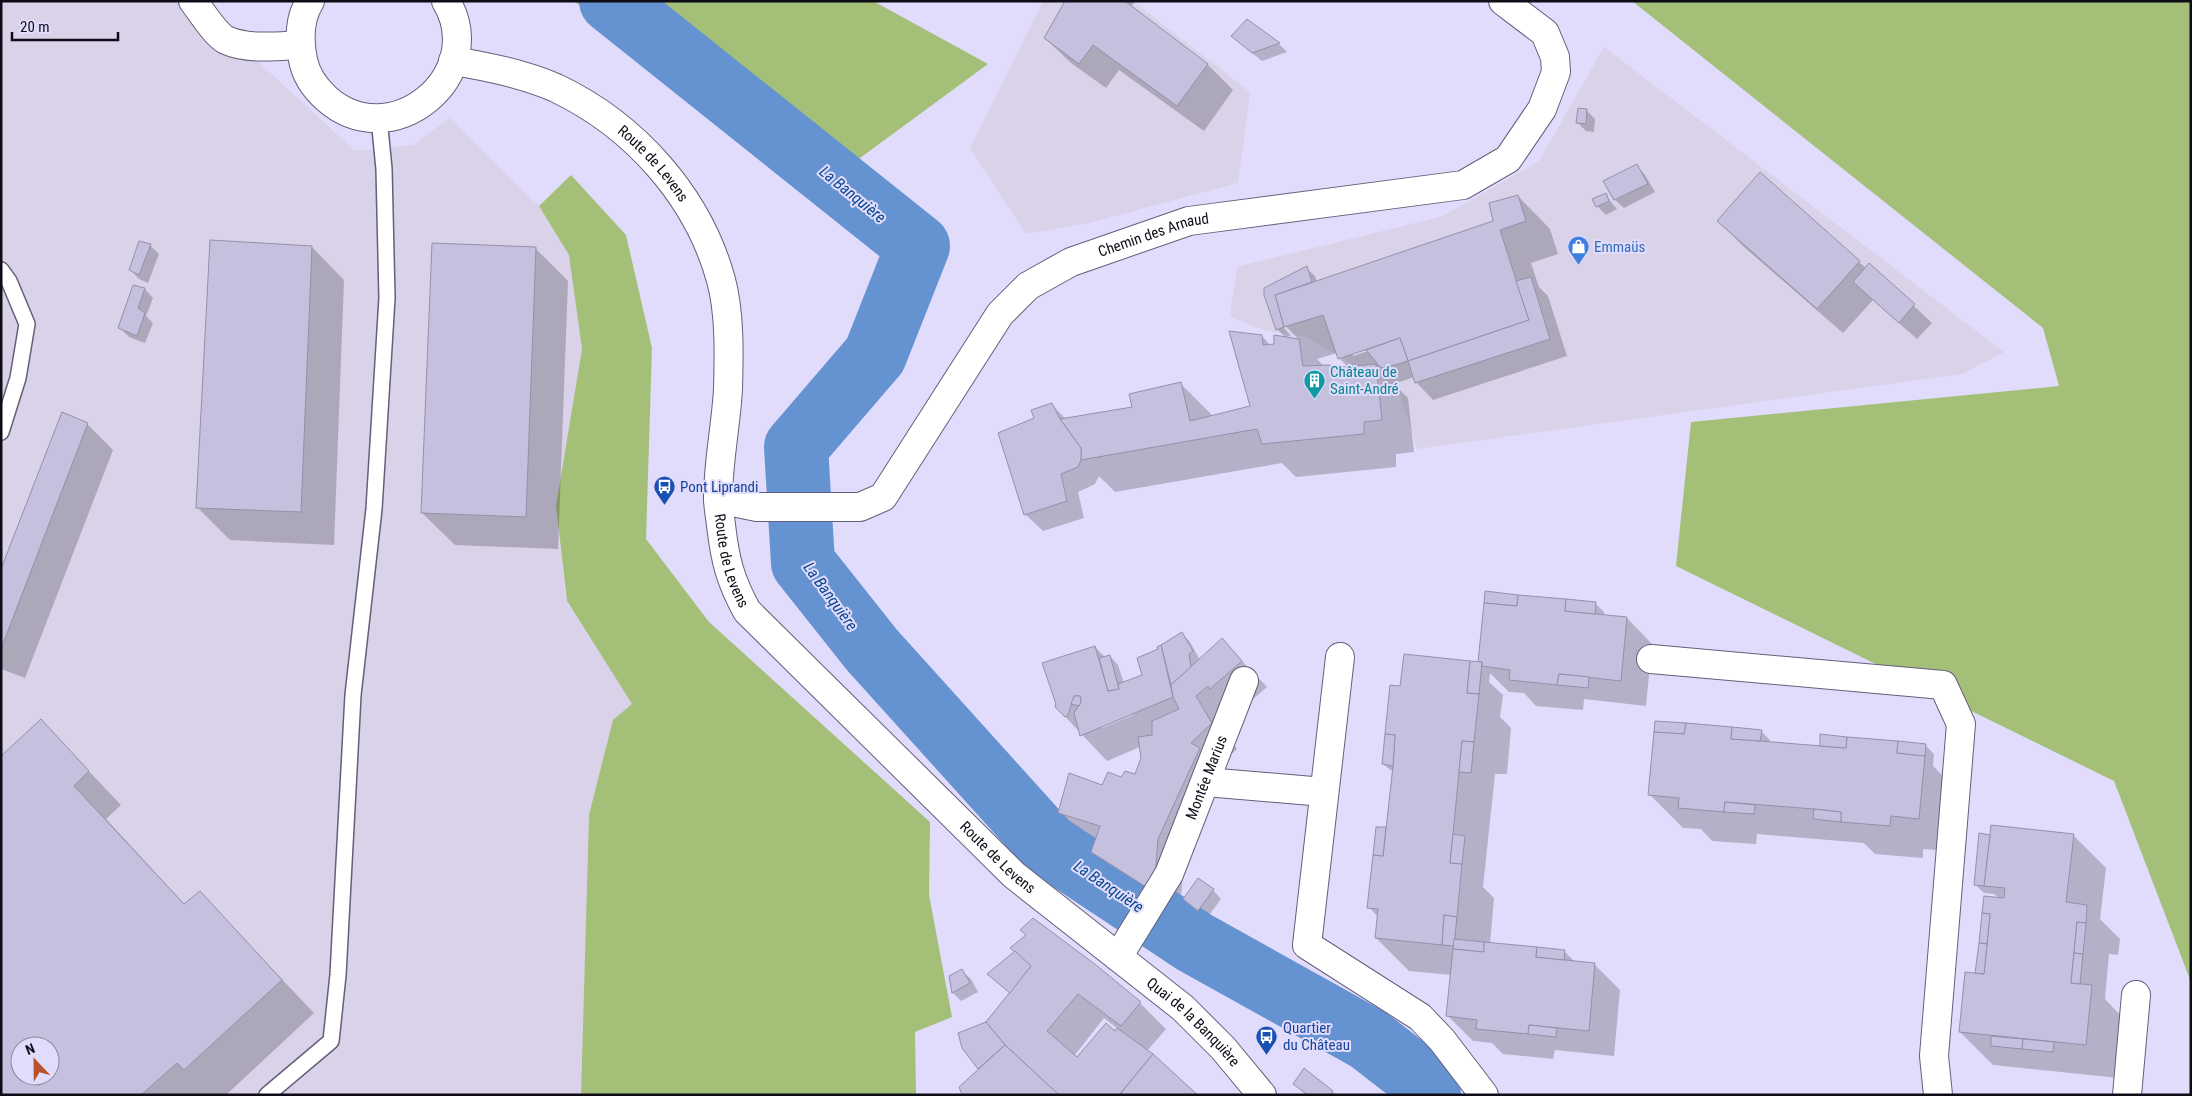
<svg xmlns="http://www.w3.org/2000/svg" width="2192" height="1096" viewBox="0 0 2192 1096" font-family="'Roboto Condensed',sans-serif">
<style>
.industrial{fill:#d9d2e8;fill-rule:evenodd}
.green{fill:#a4bf78}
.shadow{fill:#0003;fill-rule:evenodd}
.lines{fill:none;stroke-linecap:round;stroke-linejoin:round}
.river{stroke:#6593d1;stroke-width:64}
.building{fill:#c5c0de;stroke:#948fab;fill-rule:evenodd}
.lane-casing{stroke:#645f7a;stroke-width:18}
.street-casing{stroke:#645f7a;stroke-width:30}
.secondary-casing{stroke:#645f7a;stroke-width:30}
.lane{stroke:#fff;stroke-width:15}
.street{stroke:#fff;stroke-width:28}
.secondary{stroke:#fff;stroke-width:28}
.labels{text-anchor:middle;stroke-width:4;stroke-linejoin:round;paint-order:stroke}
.street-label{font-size:15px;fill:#0e0c16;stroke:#e1dcfb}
.shop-label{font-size:15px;fill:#366cbe;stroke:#e1dcfb;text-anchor:start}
.culture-label{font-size:15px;fill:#0d838f;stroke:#e1dcfb;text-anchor:start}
.transit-label{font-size:15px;fill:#164399;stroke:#e1dcfb;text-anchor:start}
.water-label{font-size:16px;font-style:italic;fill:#074791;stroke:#e1dcfb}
</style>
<rect width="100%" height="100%" fill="#e1dcfb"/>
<g class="industrial">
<path d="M1 1H192L355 151 414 145 449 118 539 206 569 255 577 296 582 349 556 506 566 601 632 704 589 815 581 1095H1ZM20 1046H50V1076H20Z"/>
<polygon points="1043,1 1133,1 1250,92 1238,183 1089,223 1026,234 970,148"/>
<polygon points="1604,47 2004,352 1962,374 1417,449 1399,392 1307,337 1267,331 1230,317 1237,267 1443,216 1539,161"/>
</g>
<g class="green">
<polygon points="573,1 873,1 988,64 807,197 718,88"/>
<polygon points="1632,1 2191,1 2191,982 2114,781 1676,566 1691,422 2059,386 2043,328"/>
<polygon points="571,175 626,235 652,348 646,539 709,622 930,822 929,895 952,1017 915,1032 916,1095 581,1095 589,815 613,720 632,704 567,601 556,506 582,349 569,255 539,206"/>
</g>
<g class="shadow">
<polygon points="1067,1 1135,1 1131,7 1208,65 1233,90 1204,131 1119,70 1106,88 1071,63 1045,38"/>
<polygon points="1247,20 1279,44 1287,52 1262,61 1241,44"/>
<polygon points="1586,110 1595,119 1594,132 1586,131 1578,123"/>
<polygon points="1637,166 1645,175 1655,192 1624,208 1615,200 1605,182"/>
<polygon points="1760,174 1867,269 1870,265 1932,323 1917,339 1873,300 1843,333 1744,247 1718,221"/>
<polygon points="1605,195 1617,209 1606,215 1597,206"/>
<path d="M1518 196 1550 229 1558 254 1531 263 1539 287 1548 296 1567 356 1433 400 1416 382 1414 377 1394 384 1408 398 1414 452 1396 454V467L1296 477 1282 463 1115 492 1099 476 1095 484 1078 492 1084 518 1043 531 1025 514 1035 419 1052 405 1066 419 1133 408 1181 384 1213 416 1251 407 1262 336 1271 346 1275 345V337L1300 341 1285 325H1281L1291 336 1285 337 1277 329 1265 295 1306 268 1315 276 1317 282 1495 222ZM1368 348V351L1353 356 1352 353ZM1337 353 1339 358 1349 368 1324 366 1317 359Z"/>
<polygon points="150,245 159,254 148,283 139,279 131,270"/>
<polygon points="312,247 344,280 334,545 230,540 197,507"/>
<polygon points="535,248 568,281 558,549 455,545 422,513"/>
<polygon points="145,289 153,298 146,316 153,323 145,343 129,337 120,328"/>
<polygon points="87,424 113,450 25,678 1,669 1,573"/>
<polygon points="1596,604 1604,612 1604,616 1627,618 1652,644 1646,706 1584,699 1583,710 1536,706 1524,693 1509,692 1490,673 1489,682 1503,695 1500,717 1511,728 1507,774 1495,774 1483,887 1494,898 1490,944 1564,951 1573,960 1573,962 1595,965 1620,990 1614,1056 1555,1050 1553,1059 1503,1054 1492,1043 1473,1041 1448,1016 1452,975 1409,971 1376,938 1378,917 1369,907 1377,828 1387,829 1393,772 1383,764 1401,687 1479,663"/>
<path d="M1182 634 1190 642 1200 660 1222 640 1267 687 1236 714 1220 722 1237 749 1217 768 1224 775 1184 865 1179 916 1119 877 1093 851 1096 842 1085 839 1060 813 1103 786 1122 778 1135 775 1142 758 1140 747 1107 761 1056 707 1095 647 1106 658 1110 656 1118 665 1124 683 1144 676 1159 650 1158 647ZM1168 680H1171L1173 690 1171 691ZM1131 713 1133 715 1102 728 1101 726Z"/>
<path d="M41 721 121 805 106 819 185 905 200 893 314 1013 226 1095H1ZM20 1046H50V1076H20Z"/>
<polygon points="1761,731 1770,740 1769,743 1821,747 1925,745 1934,754 1933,766 1957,790 1952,851 1923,849 1923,858 1875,854 1864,843 1757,834 1756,844 1712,841 1701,829 1683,828 1650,795"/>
<polygon points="2073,835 2106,868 2100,919 2120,939 2118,955 2109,954 2105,999 2124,1019 2118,1078 1993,1065 1960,1032 1979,975 1977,972 1985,897 1999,898 1994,894 1984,893 1975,884 1991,836"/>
<polygon points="1213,890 1221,899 1207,918 1185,899"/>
<path d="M1095 966 1140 1003 1166 1029 1147 1051 1197 1095H964L980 1070 963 1047 1011 993 989 974ZM1104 1018 1118 1029 1077 1059 1074 1056Z"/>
<polygon points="962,971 971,979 978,992 961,1001 953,993 950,977"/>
<polygon points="1304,1070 1333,1092 1336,1095 1306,1095 1303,1092 1294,1084"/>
</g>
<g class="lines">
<polyline class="river" points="611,1 918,246 875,355 796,447 803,563 872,650 1048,845 1194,942 1368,1039 1412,1073 1429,1095"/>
</g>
<g class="building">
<polygon points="1065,1 1125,1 1208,64 1177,106 1093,45 1079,64 1044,38"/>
<polygon points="1247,19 1280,43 1252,53 1231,36"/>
<polygon points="1578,108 1587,109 1586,124 1576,123"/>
<polygon points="1637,164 1648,184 1614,200 1603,181"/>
<polygon points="1760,172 1860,261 1817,309 1717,221"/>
<polygon points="1606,193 1609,201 1596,207 1592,199"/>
<polygon points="1518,195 1526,221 1500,230 1529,320 1408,361 1400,338 1338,359 1323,315 1284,327 1275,295 1493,221 1489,203"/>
<polygon points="210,240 312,246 301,512 196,508"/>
<polygon points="139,241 151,244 139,275 129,270"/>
<polygon points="432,243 536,247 526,517 421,513"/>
<polygon points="1869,263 1915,304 1899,323 1853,282"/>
<polygon points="1307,266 1312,282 1275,295 1284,327 1276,330 1264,295 1264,288"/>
<polygon points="1531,277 1550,339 1415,383 1408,361 1529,320 1516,281"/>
<polygon points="133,285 145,288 138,308 145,313 137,336 118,328"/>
<polygon points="1229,331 1262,335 1263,345 1274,344 1274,335 1299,339 1303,366 1329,365 1343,367 1376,364 1382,420 1364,422 1364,434 1262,444 1257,429 1081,460 1081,448 1060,419 1132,407 1129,394 1181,382 1190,421 1250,406"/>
<polygon points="1400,338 1408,361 1391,366 1381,368 1366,350"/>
<polygon points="1052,403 1060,419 1081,448 1081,460 1078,467 1061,474 1067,501 1024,515 998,433 1034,418 1031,410"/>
<polygon points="62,412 88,423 1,649 1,569"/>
<polygon points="1485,591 1518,595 1517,606 1484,603"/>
<polygon points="1518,595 1566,599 1565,611 1627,617 1621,681 1559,674 1557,685 1509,680 1510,670 1482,666 1482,662 1478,662 1484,603 1517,606"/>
<polygon points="1566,599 1596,602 1595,614 1565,611"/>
<polygon points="1182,632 1193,651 1189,654 1191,667 1171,685 1161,645"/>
<polygon points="1222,638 1242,661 1210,689 1208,686 1196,696 1212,723 1191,743 1200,748 1158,839 1154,892 1091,852 1100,826 1058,813 1069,773 1102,785 1108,772 1121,777 1125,771 1135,774 1141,758 1138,737 1152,735 1152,721 1179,709 1173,697 1171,685"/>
<polygon points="1161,645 1173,697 1080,736 1074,713 1081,702 1080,696 1074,696 1068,715 1065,717 1055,707 1056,704 1042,663 1095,646 1108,691 1119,689 1118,684 1142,675 1137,658 1158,649 1157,647"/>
<polygon points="1404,654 1470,661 1467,693 1479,694 1474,742 1462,741 1453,834 1450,863 1462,864 1457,917 1444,915 1442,945 1375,938 1378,909 1367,908 1373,855 1383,856 1393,766 1395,735 1385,734 1390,685 1400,686"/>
<polygon points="1110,655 1119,689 1108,691 1099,658"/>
<polygon points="1470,661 1482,662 1479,694 1467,693"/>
<polygon points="1559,674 1589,677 1588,688 1557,685"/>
<polygon points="1074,696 1080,696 1081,702 1079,706 1071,704"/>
<path d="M41 719 89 771 74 786 184 904 200 891 282 980 184 1070 177 1063 141 1095H1V756ZM20 1046H50V1076H20Z"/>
<polygon points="1655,721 1686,723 1684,734 1654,732"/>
<polygon points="1686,723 1732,727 1731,739 1760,741 1846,748 1847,737 1898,741 1897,753 1925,756 1919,819 1891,816 1890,826 1841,822 1841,812 1814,809 1725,802 1724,812 1678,808 1679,798 1648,795 1654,732 1684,734"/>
<polygon points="1732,727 1762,730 1760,741 1731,739"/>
<polygon points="1385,734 1395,735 1393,766 1382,764"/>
<polygon points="1820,734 1847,737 1846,748 1820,746"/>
<polygon points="1462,741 1474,742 1471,773 1459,772"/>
<polygon points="1898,741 1926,744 1925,756 1897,753"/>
<polygon points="1725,802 1755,805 1754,814 1724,812"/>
<polygon points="1814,809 1841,812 1841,822 1813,819"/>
<polygon points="1991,825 2074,834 2066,902 2087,905 2086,923 2077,922 2071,983 2092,985 2086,1045 1959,1032 1965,972 1984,974 1990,914 1982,913 1984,896 2004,898 2005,888 1984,886"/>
<polygon points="1376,827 1386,827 1383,856 1373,855"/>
<polygon points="1979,833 1990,835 1984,886 1974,885"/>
<polygon points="1453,834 1465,836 1462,864 1450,863"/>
<polygon points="1198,878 1214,889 1198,911 1183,899"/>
<polygon points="1982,913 1990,914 1987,944 1979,943"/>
<polygon points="1444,915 1457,917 1454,946 1442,945"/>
<polygon points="1033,918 1096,965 1141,1002 1121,1026 1078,994 1047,1031 1077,1057 1106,1023 1115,1031 1117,1028 1153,1054 1119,1095 1059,1095 1005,1045 986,1022 1031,966 1010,948 1026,935 1020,930"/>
<polygon points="2077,922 2086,923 2083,954 2074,953"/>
<polygon points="1454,939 1484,942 1484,952 1453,949"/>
<polygon points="1484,942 1537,947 1536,957 1595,963 1589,1031 1529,1025 1528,1034 1476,1029 1477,1020 1446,1016 1453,949 1484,952"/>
<polygon points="1979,943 1987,944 1984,974 1975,973"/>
<polygon points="1537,947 1565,950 1564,960 1536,957"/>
<polygon points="1015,951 1031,966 1010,993 987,974"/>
<polygon points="2074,953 2083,954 2080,984 2071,983"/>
<polygon points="962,969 970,983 952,993 949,976"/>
<polygon points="986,1022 1005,1045 978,1069 962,1048 958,1033"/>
<polygon points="1529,1025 1557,1028 1556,1037 1528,1034"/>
<polygon points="1991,1036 2023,1039 2022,1049 1991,1046"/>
<polygon points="2023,1039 2054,1042 2053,1052 2022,1049"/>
<polygon points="1005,1045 1059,1095 962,1095 959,1087"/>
<polygon points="1153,1054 1190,1088 1198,1095 1123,1095 1121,1093"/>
<polygon points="1304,1068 1333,1091 1330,1095 1308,1095 1293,1084"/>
</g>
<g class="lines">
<defs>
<g id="lane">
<polyline points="1,270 9,281 27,324 18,378 1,432"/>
<polyline points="267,1095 331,1041 338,975 353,695 374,509 387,298 384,169 379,118"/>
</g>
<g id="street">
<path d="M193 1C201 11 215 34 226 40 248 50 278 46 300 45"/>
<path id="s1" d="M718 499 757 507H860L883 497 1000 314 1028 286 1071 262 1189 221 1463 185 1508 159 1542 109 1556 72 1555 57 1545 33 1503 1"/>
<polyline points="1340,657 1307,945 1420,1017 1442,1040 1484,1095"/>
<polyline points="1651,659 1943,685 1961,724 1934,1056 1938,1095"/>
<polyline points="1206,782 1324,792"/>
<path id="s2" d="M1118 957 1169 874 1244 681"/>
<polyline points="2127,1095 2136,995"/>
</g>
<g id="secondary">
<path d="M310 1C299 19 299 40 303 60 306 75 315 88 326 98 391 157 490 75 446 1"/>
<path id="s3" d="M453 61C485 66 526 75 556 88 634 125 698 196 721 280 730 313 729 355 728 389 726 426 718 462 718 498 718 507 720 516 721 525 725 560 730 580 747 611L1014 875 1183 1008 1223 1048 1262 1095"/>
</g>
</defs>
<use href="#lane" class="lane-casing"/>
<use href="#street" class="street-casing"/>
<use href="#secondary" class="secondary-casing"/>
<use href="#lane" class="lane"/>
<use href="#street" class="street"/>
<use href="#secondary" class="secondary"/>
</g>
<defs>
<symbol id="shop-pin" viewBox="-11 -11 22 30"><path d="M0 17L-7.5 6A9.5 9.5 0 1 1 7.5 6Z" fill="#3f7fe0" stroke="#e1dcfb"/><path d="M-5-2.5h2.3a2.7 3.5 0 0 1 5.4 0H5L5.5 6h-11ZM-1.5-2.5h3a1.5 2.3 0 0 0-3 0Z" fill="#fff"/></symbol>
<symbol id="building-pin" viewBox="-11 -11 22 30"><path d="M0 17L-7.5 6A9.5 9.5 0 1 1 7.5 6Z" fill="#0f9aa8" stroke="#e1dcfb"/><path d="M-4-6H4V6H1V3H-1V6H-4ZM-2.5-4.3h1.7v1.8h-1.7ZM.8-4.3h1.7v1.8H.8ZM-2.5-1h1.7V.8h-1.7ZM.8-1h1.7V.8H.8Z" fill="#fff"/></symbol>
<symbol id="bus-pin" viewBox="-11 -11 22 30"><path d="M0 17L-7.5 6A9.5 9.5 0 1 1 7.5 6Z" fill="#1a4fb4" stroke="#e1dcfb"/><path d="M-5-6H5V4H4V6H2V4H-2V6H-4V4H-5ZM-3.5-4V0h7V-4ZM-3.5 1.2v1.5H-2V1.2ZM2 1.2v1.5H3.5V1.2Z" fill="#fff"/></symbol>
</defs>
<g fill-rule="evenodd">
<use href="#shop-pin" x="1566" y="234" width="25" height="34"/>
<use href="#building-pin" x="1302" y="368" width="25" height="34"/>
<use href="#bus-pin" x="652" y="474" width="25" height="34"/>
<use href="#bus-pin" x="1254" y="1024" width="25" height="34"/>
</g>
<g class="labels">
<g class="street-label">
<text dy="5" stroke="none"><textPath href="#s3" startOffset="231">Route de Levens</textPath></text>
<text dy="5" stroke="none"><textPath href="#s1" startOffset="561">Chemin des Arnaud</textPath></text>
<text dy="5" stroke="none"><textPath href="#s3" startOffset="651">Route de Levens</textPath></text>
<text dy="5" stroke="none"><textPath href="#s2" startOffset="201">Montée Marius</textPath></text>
<text dy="5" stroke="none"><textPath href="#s3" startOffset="1056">Route de Levens</textPath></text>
<text dy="5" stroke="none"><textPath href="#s3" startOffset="1312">Quai de la Banquière</textPath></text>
</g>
<g class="shop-label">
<text x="1594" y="252">Emmaüs</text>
</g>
<g class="culture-label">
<text x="1330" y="377">Château de<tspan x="1330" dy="17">Saint-André</tspan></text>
</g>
<g class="transit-label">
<text x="680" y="492">Pont Liprandi</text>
<text x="1283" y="1033">Quartier<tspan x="1283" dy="17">du Château</tspan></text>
</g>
<g class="water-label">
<text transform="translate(853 194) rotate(39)" y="6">La Banquière</text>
<text transform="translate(831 596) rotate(54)" y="6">La Banquière</text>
<text transform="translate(1109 886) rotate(34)" y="6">La Banquière</text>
</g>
</g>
<rect width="2192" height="1096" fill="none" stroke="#0e0c16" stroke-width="5"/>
<g transform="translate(35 1061) rotate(338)"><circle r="24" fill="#e1dcfb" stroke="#8d899f"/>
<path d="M0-4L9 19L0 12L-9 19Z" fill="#b9512b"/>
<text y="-8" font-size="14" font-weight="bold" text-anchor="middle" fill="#0e0c16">N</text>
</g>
<path d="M12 32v8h106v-8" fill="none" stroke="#0e0c16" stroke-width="2.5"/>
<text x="20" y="32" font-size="15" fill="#0e0c16" stroke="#e1dcfb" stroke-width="4" paint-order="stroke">20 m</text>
</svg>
